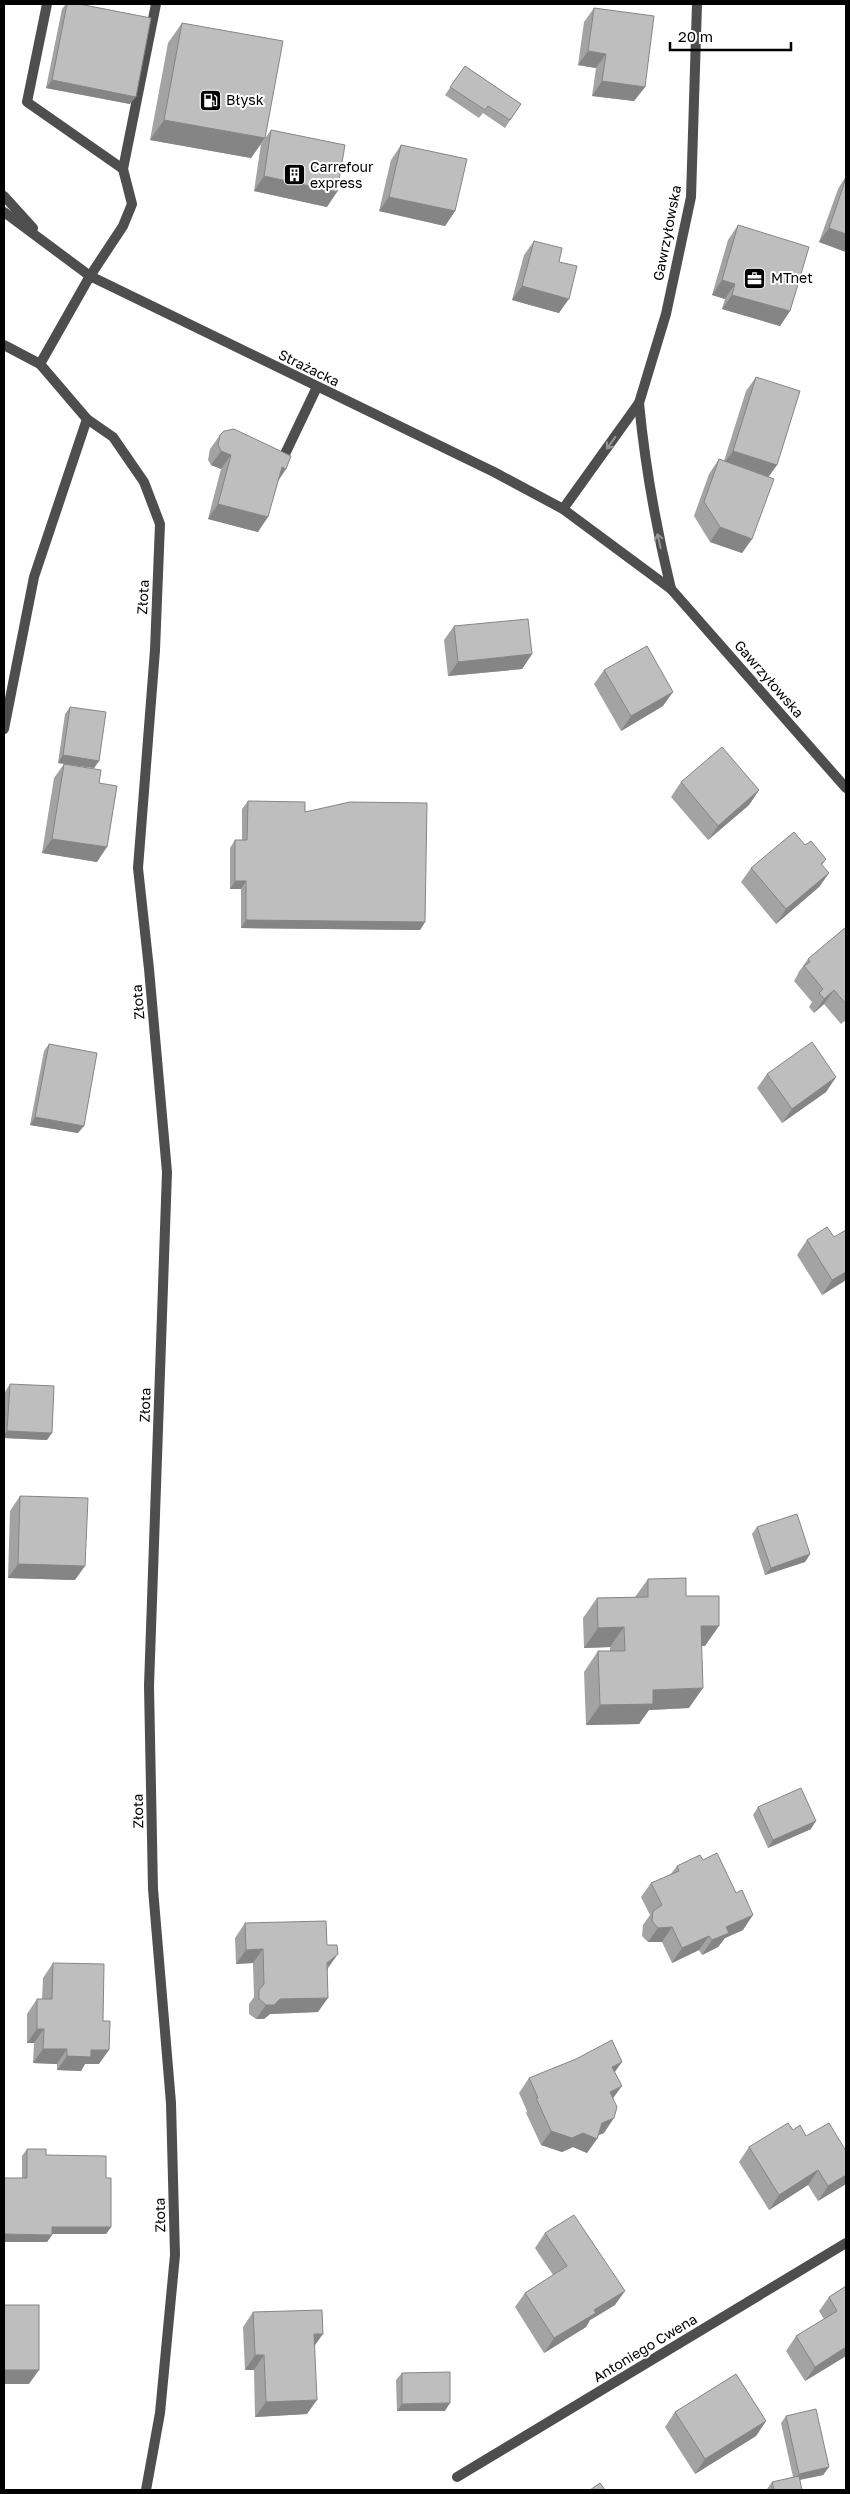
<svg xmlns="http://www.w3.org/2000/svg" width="850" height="2494" viewBox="0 0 850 2494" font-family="'Golos Text',sans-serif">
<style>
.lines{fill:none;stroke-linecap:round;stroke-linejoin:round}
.lane{stroke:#4e4e4e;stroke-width:10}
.street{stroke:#4e4e4e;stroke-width:10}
.wall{fill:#a3a3a3}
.shaded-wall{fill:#858585}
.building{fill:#bebebe;stroke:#858585}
.oneway{stroke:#959595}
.labels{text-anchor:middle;stroke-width:4;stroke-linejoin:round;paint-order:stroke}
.poi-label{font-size:14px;fill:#000;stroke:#fff;text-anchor:start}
.street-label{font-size:14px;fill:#000;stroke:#fff}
</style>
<rect width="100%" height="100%" fill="#fff"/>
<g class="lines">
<g class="lane">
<polyline points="47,4 27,102 123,169"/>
<polyline points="90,276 123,226 132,204 123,169 156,4"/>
<polyline points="40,364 87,419 113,437 144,482 160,524 155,650 138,868 149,969 167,1172 149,1686 153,1889 171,2103 175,2255 160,2413 146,2490"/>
<polyline points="285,454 317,387"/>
<polyline points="4,729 34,577 87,419"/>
</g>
<g class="street">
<polyline points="4,196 33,228"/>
<polyline points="4,212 90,276 494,472 563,509 671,589 846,788"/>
<polyline points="4,345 40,364 90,276"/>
<path d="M639 403C645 466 656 527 671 589"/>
<polyline points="563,509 639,403 666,314 691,197 697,4"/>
<polyline points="457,2477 846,2243"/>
</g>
</g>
<g class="wall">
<polygon points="66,4 79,4 130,104 46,88 62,9"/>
<polygon points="594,8 645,87 634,101 592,96 596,68 578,65 584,22"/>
<polygon points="182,23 265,138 251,158 150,140 168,43"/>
<polygon points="465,66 521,104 505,128 483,113 479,118 445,95"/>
<polygon points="271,130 327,207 254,191 261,144"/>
<polygon points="401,145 455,211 445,226 379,211 391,160"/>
<polygon points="846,176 846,252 819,242 838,189"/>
<polygon points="738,225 790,311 780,326 722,309 725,299 712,295 728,240"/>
<polygon points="534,241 559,262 559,313 512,300 524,255"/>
<polygon points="756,377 777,465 768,477 752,539 742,553 710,542 694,516 709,474 719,459 724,461 746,391"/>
<polygon points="220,435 286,469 279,480 258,532 208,519 221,469 211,465 208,460 210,449"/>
<polygon points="454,626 532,654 522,669 448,676 444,640"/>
<polygon points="604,670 663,706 621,731 594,684"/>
<polygon points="70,707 99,761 94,768 58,763 65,714"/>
<polygon points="64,764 99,783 97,862 42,853 54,778"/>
<polygon points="681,782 759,790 749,805 708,840 671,797"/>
<polygon points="248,801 305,812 425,922 420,930 241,928 241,889 230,889 230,848 235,840 242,840 242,809"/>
<polygon points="805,845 826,859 822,865 829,873 819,887 776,924 741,882 751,868"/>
<polygon points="846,927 846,1020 841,1024 824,1004 814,1013 809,1007 812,1002 794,981 798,974 798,973 808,959"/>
<polygon points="49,1044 78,1133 30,1125 44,1051"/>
<polygon points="767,1074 836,1077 826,1092 782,1123 757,1088"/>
<polygon points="834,1237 846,1280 822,1295 797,1255 807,1240"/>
<polygon points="10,1384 47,1440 4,1438 5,1392"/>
<polygon points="20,1496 75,1580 8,1578 10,1511"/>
<polygon points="757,1527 810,1554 805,1562 765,1575 752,1534"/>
<polygon points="648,1579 686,1596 705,1646 702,1646 689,1708 649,1710 639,1724 586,1725 584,1672 598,1651 610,1651 610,1647 584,1648 583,1618 597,1598 635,1597"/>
<polygon points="758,1807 811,1829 768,1848 753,1815"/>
<polygon points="703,1860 743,1930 725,1938 718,1947 702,1955 699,1950 672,1963 662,1942 648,1942 642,1936 643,1925 650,1915 641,1897 651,1883 670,1875 677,1866"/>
<polygon points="245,1923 327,1945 328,1968 318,2012 270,2014 264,2019 256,2019 249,2014 249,2004 254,1997 253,1963 236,1964 235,1938"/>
<polygon points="53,1963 99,2064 85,2064 81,2071 57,2070 57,2064 33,2063 34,2043 27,2043 27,2014 37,1999 42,1999 43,1978"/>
<polygon points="615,2072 613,2098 604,2133 599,2135 587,2153 573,2147 562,2152 541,2145 526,2113 527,2111 519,2093 529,2078"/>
<polygon points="793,2130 806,2136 846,2184 818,2201 808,2185 769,2210 739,2162 749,2147"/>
<polygon points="27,2149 46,2155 106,2178 111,2227 106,2234 52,2234 47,2242 22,2178 22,2156"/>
<polygon points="545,2233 615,2305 590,2320 586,2327 544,2353 515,2307 525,2293 553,2275 535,2248"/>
<polygon points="846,2286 846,2356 805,2381 786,2351 796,2336 824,2319 819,2311 829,2297"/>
<polygon points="253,2312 307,2414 255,2417 254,2370 245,2370 243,2327"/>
<polygon points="402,2373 445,2411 397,2411 396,2380"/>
<polygon points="675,2412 766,2421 756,2436 695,2474 665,2427"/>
<polygon points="786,2416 829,2467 823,2475 800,2480 802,2490 767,2490 767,2489 772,2482 793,2477 781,2423"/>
</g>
<g class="shaded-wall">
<polygon points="588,51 606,54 596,68 578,65"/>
<polygon points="52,80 136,97 130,104 46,88"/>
<polygon points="602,81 645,87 634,101 592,96"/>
<polygon points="164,120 265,138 251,158 150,140"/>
<polygon points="264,176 337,192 327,207 254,191"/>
<polygon points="389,197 455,211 445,226 379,211"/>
<polygon points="829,228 846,234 846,252 819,242"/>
<polygon points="722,280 735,284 725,299 712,295"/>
<polygon points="522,286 569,299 559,313 512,300"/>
<polygon points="732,295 790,311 780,326 722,309"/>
<polygon points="221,451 231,455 221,469 211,465"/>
<polygon points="733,451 777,465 767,479 723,465"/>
<polygon points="282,467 286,469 276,483"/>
<polygon points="218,504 268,517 258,532 208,519"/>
<polygon points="720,527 752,539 742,553 710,542"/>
<polygon points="532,654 522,669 448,676 458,662"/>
<polygon points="673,692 663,706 621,731 631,716"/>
<polygon points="63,755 99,761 94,768 58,763"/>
<polygon points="759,790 749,805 708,840 718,826"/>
<polygon points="52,839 107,847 97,862 42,853"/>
<polygon points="829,873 819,887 776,924 786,909"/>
<polygon points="235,881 246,881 241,889 230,889"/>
<polygon points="246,920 425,922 420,930 241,928"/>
<polygon points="834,990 824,1004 814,1013 824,999"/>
<polygon points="836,1077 826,1092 782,1123 792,1109"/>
<polygon points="35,1117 84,1126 78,1133 30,1125"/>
<polygon points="846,1272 846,1280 822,1295 832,1280"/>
<polygon points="7,1431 52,1433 47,1440 4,1438 4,1436"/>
<polygon points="810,1554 805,1562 765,1575 771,1568"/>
<polygon points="18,1564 85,1566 75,1580 8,1578"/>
<polygon points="701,1626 719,1626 705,1646 687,1646"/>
<polygon points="624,1627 610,1647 584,1648 598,1628"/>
<polygon points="703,1688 689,1708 649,1710 639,1724 586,1725 600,1705 653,1690"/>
<polygon points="816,1821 811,1829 768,1848 773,1840"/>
<polygon points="753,1915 743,1930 725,1938 718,1947 702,1955 712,1940 726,1927"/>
<polygon points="672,1927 662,1942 648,1942 658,1928"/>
<polygon points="709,1936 699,1950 672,1963 682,1948"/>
<polygon points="263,1949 253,1963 236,1964 246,1950"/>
<polygon points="338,1954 328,1968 327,1963"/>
<polygon points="328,1998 318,2012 270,2014 264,2019 256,2019 266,2005 280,1999"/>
<polygon points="37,2029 44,2029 34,2043 27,2043"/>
<polygon points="43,2049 67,2049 57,2064 33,2063"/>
<polygon points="91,2050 109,2050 99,2064 85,2064 81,2071 57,2070 67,2056"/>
<polygon points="622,2062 612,2076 612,2067"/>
<polygon points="622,2086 611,2101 610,2092"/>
<polygon points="614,2118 604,2133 594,2137 597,2139 587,2153 573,2147 562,2152 541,2145 551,2131 602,2123"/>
<polygon points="818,2170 808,2185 769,2210 779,2195"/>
<polygon points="846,2175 846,2184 818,2201 828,2186"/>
<polygon points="52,2227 111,2227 106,2234 47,2234"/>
<polygon points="4,2234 52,2235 47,2242 4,2242"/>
<polygon points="625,2291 615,2305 590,2320 586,2327 544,2353 554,2338 594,2310"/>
<polygon points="314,2334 323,2334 313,2348"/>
<polygon points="846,2347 846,2356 805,2381 815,2367"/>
<polygon points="255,2355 264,2355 254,2370 245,2370"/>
<polygon points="4,2370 39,2370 29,2384 4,2384"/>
<polygon points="317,2400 307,2414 255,2417 266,2402"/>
<polygon points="450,2403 445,2411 397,2411 402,2404"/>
<polygon points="766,2421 756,2436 695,2474 705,2459"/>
<polygon points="829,2467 823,2475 793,2481 799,2474"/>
</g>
<g class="building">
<polygon points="67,4 79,4 151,18 136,97 52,80"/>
<polygon points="594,8 654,16 645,87 602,81 606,54 588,51"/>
<polygon points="182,23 283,41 265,138 164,120"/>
<polygon points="465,66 521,104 510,120 488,106 485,110 450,87"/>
<polygon points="271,130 345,145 337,192 264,176"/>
<polygon points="401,145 467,159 455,211 389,197"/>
<polygon points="846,178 846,234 829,228"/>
<polygon points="738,225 809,247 790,311 732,295 735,284 722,280"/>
<polygon points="534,241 562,248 559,262 577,266 569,299 522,286"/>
<polygon points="756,377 800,391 777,465 733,451"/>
<polygon points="234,429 291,456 286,469 282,467 268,517 218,504 231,455 221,451 218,445 220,435 224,431"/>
<polygon points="719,459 774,479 752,539 720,527 704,502"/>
<polygon points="528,619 532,654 458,662 454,626"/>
<polygon points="647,646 673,692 631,716 604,670"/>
<polygon points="70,707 106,712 99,761 63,755"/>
<polygon points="722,747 759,790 718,826 681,782"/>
<polygon points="64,764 101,770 99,783 117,786 107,847 52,839"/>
<polygon points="248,801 305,802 305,812 350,802 427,803 425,922 246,920 246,881 235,881 235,840 247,840"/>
<polygon points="794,832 805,845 811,841 826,859 821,864 829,873 786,909 751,868"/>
<polygon points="846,927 846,1004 834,990 824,999 819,993 823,989 804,966 810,962 808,959"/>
<polygon points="812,1042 836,1077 792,1109 767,1074"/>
<polygon points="49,1044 97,1053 84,1126 35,1117"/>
<polygon points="827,1227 834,1237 846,1230 846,1272 832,1280 807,1240"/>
<polygon points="10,1384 54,1386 52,1433 7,1431"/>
<polygon points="20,1496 88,1498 85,1566 18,1564"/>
<polygon points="797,1514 810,1554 771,1568 757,1527"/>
<polygon points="686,1578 686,1596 719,1596 719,1626 701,1626 703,1688 653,1690 653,1704 600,1705 598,1651 625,1651 624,1627 598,1628 597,1598 648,1597 648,1579"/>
<polygon points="801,1788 816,1821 773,1840 758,1807"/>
<polygon points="717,1853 736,1893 742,1890 753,1915 726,1927 729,1933 712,1940 709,1936 682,1948 672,1927 658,1928 652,1921 653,1911 662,1905 651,1883 679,1871 677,1866 700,1855 703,1860"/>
<polygon points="326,1921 327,1945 337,1945 338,1954 327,1963 328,1998 280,1999 274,2005 266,2005 259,1999 259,1990 264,1984 263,1949 246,1950 245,1923"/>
<polygon points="53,1963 104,1964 103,2021 110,2021 109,2050 91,2050 91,2057 67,2056 67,2049 43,2049 44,2029 37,2029 37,1999 52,1999"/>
<polygon points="612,2040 622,2062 612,2067 622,2086 610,2092 617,2107 614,2118 602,2123 597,2139 583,2133 572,2138 551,2131 536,2098 538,2098 529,2078 576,2059"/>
<polygon points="788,2123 793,2130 800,2125 806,2136 829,2123 846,2151 846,2175 828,2186 818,2170 779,2195 749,2147"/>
<polygon points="27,2149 46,2149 46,2155 106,2156 106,2178 111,2178 111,2227 52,2227 52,2235 4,2234 4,2178 27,2178"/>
<polygon points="574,2215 625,2291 594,2310 596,2313 554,2338 525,2293 567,2266 545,2233"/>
<polygon points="846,2286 846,2347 815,2367 796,2336 837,2311 829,2297"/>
<rect x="4" y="2305" width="35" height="65"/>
<polygon points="322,2310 323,2334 314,2334 317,2400 266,2402 264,2355 255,2355 253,2312"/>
<polygon points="450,2372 450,2403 402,2404 402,2373"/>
<polygon points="736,2374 766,2421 705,2459 675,2412"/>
<polygon points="816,2409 829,2467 799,2474 786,2416"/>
<polygon points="799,2476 802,2490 774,2490 772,2482"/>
<polygon points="600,2483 605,2490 590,2490"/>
</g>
<defs><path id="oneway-shaft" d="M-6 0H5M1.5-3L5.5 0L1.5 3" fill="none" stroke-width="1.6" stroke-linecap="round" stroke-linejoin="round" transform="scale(1.25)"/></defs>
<g class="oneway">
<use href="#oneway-shaft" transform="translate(611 443) rotate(126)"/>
<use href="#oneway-shaft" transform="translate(659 541) rotate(-103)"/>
</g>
<defs>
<symbol id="fuel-square" viewBox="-11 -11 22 22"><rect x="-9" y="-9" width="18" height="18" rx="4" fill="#000" stroke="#fff"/><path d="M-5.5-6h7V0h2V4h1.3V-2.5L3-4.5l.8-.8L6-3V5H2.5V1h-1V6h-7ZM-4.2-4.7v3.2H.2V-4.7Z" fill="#fff"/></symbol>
<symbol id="building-square" viewBox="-11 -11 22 22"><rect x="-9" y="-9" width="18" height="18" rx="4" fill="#000" stroke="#fff"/><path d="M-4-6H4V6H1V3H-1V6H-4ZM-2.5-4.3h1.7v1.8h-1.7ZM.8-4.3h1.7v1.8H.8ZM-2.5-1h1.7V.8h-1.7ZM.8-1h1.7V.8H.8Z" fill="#fff"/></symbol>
<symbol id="office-square" viewBox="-11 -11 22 22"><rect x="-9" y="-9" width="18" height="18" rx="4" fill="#000" stroke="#fff"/><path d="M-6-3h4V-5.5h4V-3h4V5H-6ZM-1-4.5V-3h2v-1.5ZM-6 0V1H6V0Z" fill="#fff"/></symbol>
</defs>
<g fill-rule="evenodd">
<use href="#fuel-square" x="198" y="88" width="25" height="25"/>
<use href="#building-square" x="282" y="162" width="25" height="25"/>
<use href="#office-square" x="742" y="266" width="25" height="25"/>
</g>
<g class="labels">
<g class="poi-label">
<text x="226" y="105">Błysk</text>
<text x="310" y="172">Carrefour<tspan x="310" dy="16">express</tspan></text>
<text x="771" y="283">MTnet</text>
</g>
<g class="street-label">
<text transform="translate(667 233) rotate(-79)" y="5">Gawrzyłowska</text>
<text transform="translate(309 368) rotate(26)" y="5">Strażacka</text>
<text transform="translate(143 597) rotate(-87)" y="5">Złota</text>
<text transform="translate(769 679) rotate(49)" y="5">Gawrzyłowska</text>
<text transform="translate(138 1002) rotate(-95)" y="5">Złota</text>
<text transform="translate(145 1405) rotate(-88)" y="5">Złota</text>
<text transform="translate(138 1811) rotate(-91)" y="5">Złota</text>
<text transform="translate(160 2215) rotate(-91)" y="5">Złota</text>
<text transform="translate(645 2348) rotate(-31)" y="5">Antoniego Cwena</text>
</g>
</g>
<rect width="850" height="2494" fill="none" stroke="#000000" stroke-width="10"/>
<path d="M670 42v8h121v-8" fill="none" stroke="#000000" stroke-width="2.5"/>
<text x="678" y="42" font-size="15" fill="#000000" stroke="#ffffff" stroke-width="4" paint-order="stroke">20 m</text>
</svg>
